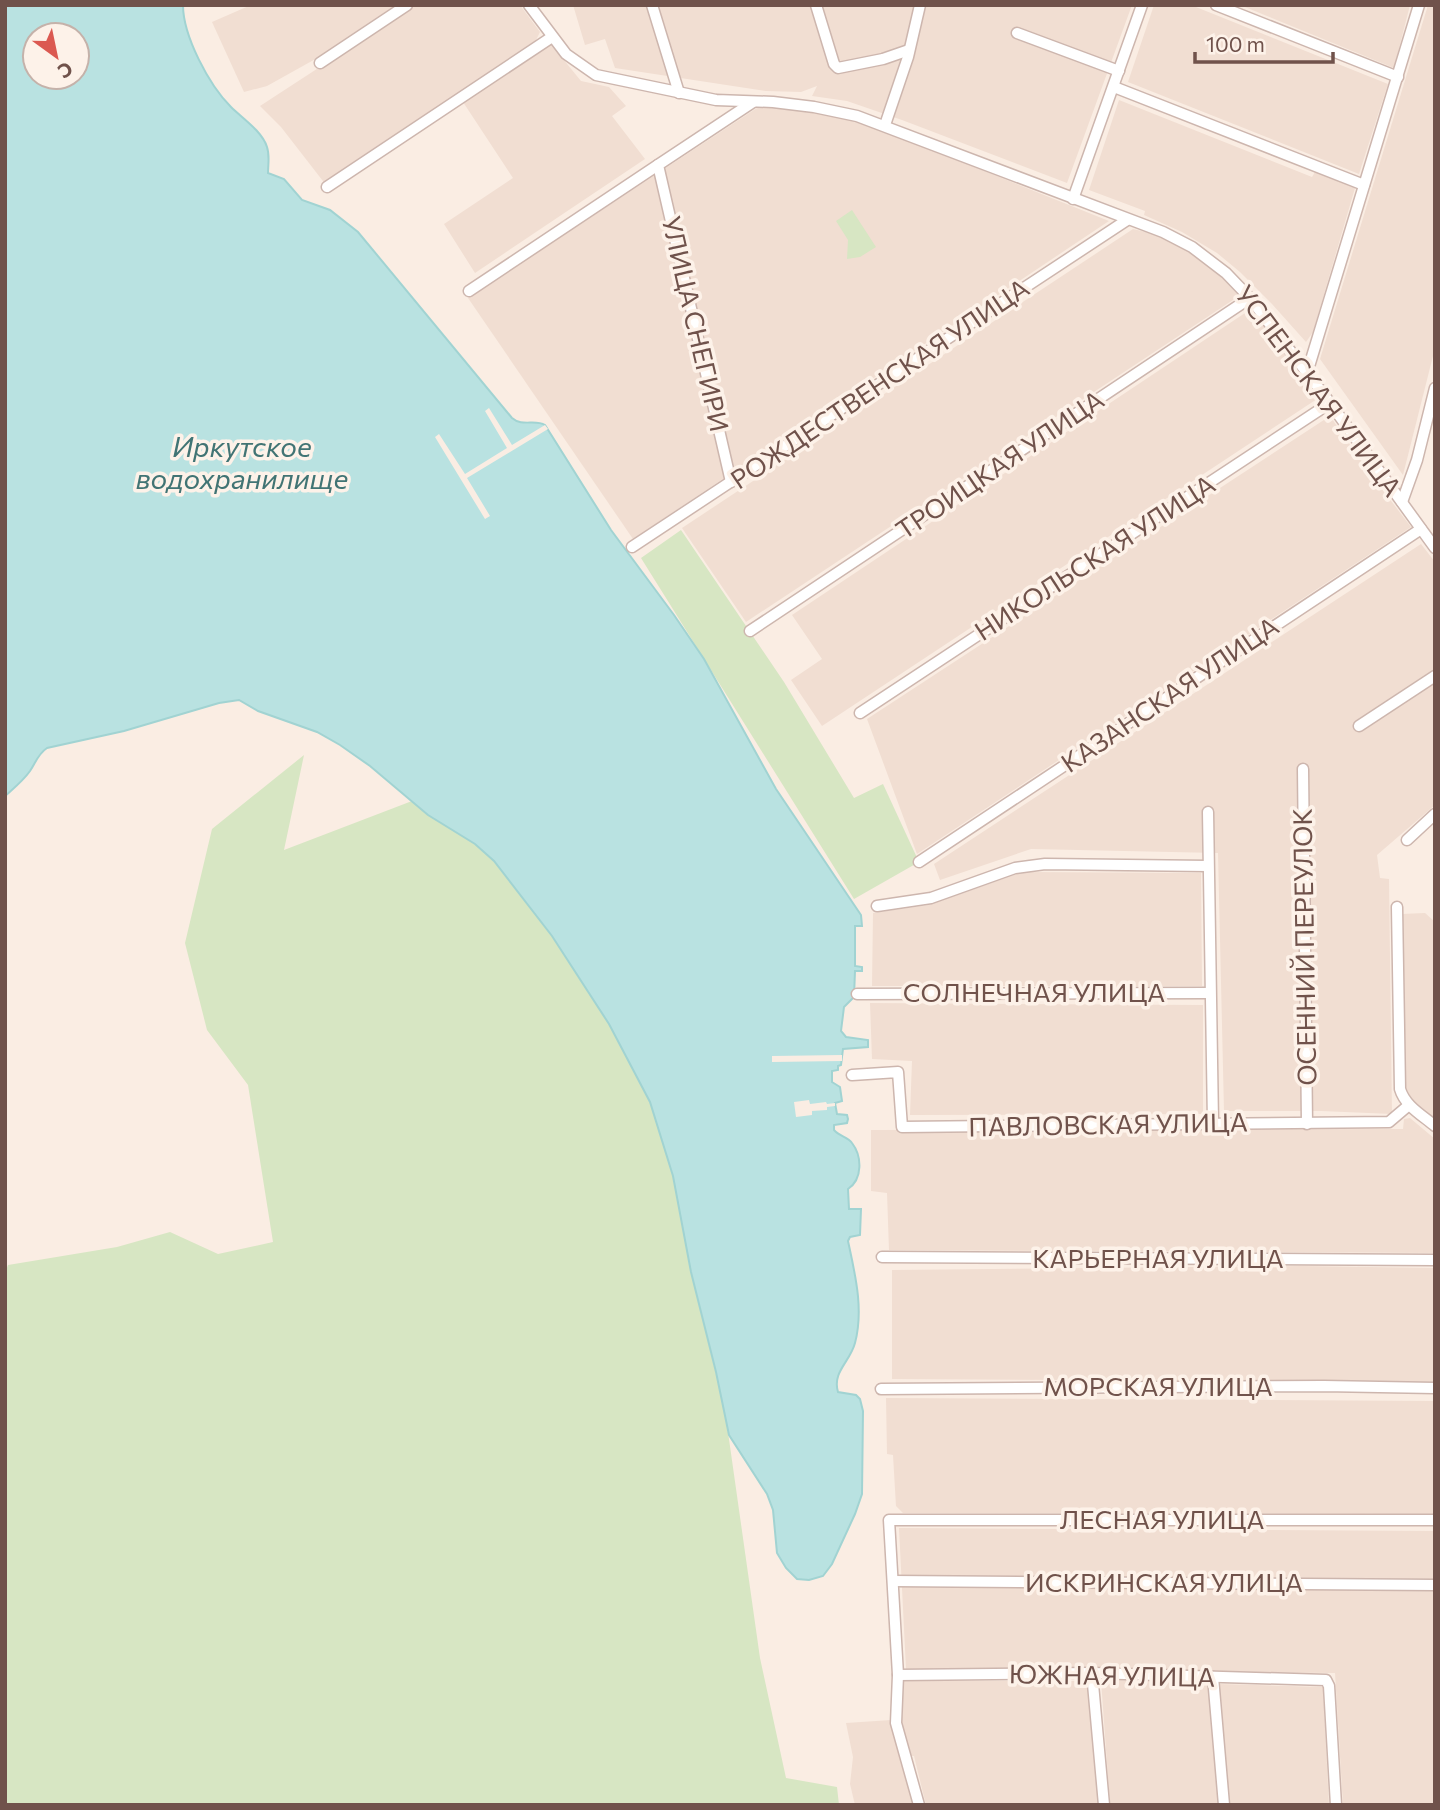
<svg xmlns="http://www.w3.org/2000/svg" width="1440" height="1810" viewBox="0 0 1440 1810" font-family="Commissioner,sans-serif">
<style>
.residential{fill:#f1ded2}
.green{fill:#d7e6c3}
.water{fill:#b9e2e1;stroke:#a1d3d2;stroke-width:2;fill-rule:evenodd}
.pier{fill:#faede3}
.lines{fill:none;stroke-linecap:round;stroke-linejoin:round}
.minor-casing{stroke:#cdb6ae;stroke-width:13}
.minor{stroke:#fff;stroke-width:10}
.labels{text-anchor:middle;stroke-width:7;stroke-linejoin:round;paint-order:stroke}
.street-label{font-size:26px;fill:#70524b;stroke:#fdf2e9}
.water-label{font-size:28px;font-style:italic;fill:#417474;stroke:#fdf2e9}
</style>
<rect width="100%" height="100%" fill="#faede3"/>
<g class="residential">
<polygon points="251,5 398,5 319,57 267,86 244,92 212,22"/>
<polygon points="415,5 520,5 540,32 533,46 326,185 281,127 260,106"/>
<polygon points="573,5 1132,5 1067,183 902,120 847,101 812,96 817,86 801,92 766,91 615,68 605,39 585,45"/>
<polygon points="1154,5 1191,5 1388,84 1359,174 1128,82"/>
<polygon points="1240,5 1410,5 1394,68"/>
<polygon points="1428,5 1435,5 1435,348 1403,475 1320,359"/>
<polygon points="550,43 581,81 609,87 626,106 612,116 645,159 475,273 444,224 513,178 463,102"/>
<polygon points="1119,100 1312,177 1315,172 1355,188 1313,332 1306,342 1272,304 1240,272 1217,253 1182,232 1144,215 1145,211 1089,190"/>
<polygon points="763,104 811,110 862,122 1109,221 633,539 468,298"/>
<polygon points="1133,229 1154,234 1194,255 1222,278 1239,296 746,622 682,528"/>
<polygon points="1251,309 1286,353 1317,399 822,726 791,680 822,659 792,615"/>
<polygon points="1330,416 1369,472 1411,527 917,854 867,719"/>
<polygon points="1421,544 1435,562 1435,805 1377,855 1380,878 1389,879 1392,1114 1321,1111 1224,1111 1218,853 1031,849 940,880 934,864"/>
<polygon points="1023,872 1201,873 1202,986 872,986 873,913 929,905"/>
<polygon points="1425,913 1435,922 1435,1120 1410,1099 1404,1083 1402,914"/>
<polygon points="870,1003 1203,1005 1203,1114 910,1115 912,1061 872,1059"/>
<polygon points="1410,1118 1435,1139 1435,1253 889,1250 887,1193 871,1191 871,1130 1403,1129 1404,1119"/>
<polygon points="1302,1266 1435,1268 1435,1382 892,1379 892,1270"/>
<polygon points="886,1398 1435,1401 1435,1514 903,1513 896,1506 893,1455 887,1454"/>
<polygon points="899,1528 1435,1531 1435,1805 1343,1805 1335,1673 906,1669"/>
<polygon points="1101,1680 1208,1682 1218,1805 1110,1805"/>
<polygon points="903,1681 1087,1681 1099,1805 926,1805 914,1756 907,1756 901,1715"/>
<polygon points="1219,1684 1323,1687 1329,1805 1229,1805"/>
<polygon points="891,1720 913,1805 855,1805 850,1784 853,1757 846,1723"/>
</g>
<g class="green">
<polygon points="852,210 876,247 860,257 847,259 848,240 836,221"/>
<polygon points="681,530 784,682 854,798 883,784 919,862 854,899 641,558"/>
<polygon points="304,755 284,850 412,801 428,815 475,844 494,861 516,888 552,936 609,1024 650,1102 673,1176 691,1272 725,1411 760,1658 786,1778 837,1787 839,1805 5,1805 5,1273 8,1265 117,1247 170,1232 218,1254 273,1242 248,1085 207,1030 185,943 212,829"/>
</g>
<path class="water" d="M5 5H183C183 36 209 85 231 107 242 118 262 131 267 147 270 156 268 164 268 173L284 179 302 200 330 210 358 232 512 418C522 427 535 419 545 425L611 530 674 615 704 659 776 789 861 915 862 926H855V966L862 967V971H855L854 997 844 1007 841 1031 846 1037 868 1040V1047L843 1049 841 1065 838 1066V1070L832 1071V1082L840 1087 842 1101 835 1103 837 1114 847 1115 848 1119 847 1123 834 1125V1130C839 1136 848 1137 852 1143 862 1156 863 1179 848 1189L849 1209H861L860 1235 850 1237 848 1241C855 1274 864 1309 855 1343 850 1362 832 1372 838 1392L856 1395 860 1399 863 1411 862 1494 855 1514 832 1564 823 1576 809 1580 797 1579 786 1568 777 1553 773 1510 767 1494 729 1435 716 1372 691 1272 673 1176 650 1102 609 1024 552 936 494 861 475 844 428 815 370 766 340 745 317 732 258 711 239 700 219 703 124 731 47 748C38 754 36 762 30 771 23 781 14 788 5 796ZM35 35H77V77H35Z"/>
<g class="pier">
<polygon points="489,408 512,445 545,425 548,429 467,478 490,516 485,519 435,437 439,434 465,474 507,448 485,411"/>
<polygon points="842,1055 842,1061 772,1062 772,1056"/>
<polygon points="809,1100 810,1104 826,1102 827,1104 835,1103 835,1106 827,1107 827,1110 812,1111 812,1115 796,1117 794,1102"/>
</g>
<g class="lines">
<defs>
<g id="minor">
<polyline points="529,5 566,54 596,75 716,100 773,102 814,107 857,116 1163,232 1192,247 1226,273 1250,298 1330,403 1435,548"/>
<polyline points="652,5 679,93"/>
<polyline points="816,5 834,64 838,68 883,59 909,50"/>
<polyline points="1216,5 1398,77"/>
<polyline points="1017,33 1119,71"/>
<polyline points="320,63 407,5"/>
<polyline points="1114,87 1364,185"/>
<polyline points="885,125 908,57 920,5"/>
<polyline points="327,187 552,37"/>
<polyline points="1073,199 1142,5"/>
<polyline points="469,291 658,165"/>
<polyline points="1307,373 1419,5"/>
<polyline points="731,482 658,165 753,102"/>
<polyline points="1402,502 1417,460 1435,388"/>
<polyline points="632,547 1127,220"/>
<polyline points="750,631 1250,298"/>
<polyline points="860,713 1330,403"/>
<polyline points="1359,726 1435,676"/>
<polyline points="1303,769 1307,1124"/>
<polyline points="1208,812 1213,1123"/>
<polyline points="1407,840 1435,814"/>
<polyline points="919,862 1421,529"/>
<polyline points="877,906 931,898 1015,868 1045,864 1208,866"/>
<path d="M1397 907 1400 1089C1405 1106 1422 1115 1435 1126"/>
<polyline points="857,994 1210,993"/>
<polyline points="852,1075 898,1072 902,1127 1389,1122 1409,1105"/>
<polyline points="882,1257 1435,1260"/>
<polyline points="881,1389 1324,1386 1435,1388"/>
<polyline points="893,1581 1435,1585"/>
<polyline points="1092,1673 1104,1805"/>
<polyline points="898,1675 1092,1673 1326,1680 1329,1686 1336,1805"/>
<polyline points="1213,1677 1224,1805"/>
<polyline points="919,1805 896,1723 898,1675 889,1520 1435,1520"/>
</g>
</defs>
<use href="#minor" class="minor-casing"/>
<use href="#minor" class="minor"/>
</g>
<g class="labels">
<g class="street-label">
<text transform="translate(695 324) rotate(77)" y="9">УЛИЦА СНЕГИРИ</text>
<text transform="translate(880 384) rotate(-34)" y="9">РОЖДЕСТВЕНСКАЯ УЛИЦА</text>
<text transform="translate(1318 391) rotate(53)" y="9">УСПЕНСКАЯ УЛИЦА</text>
<text transform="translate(1000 465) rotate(-34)" y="9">ТРОИЦКАЯ УЛИЦА</text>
<text transform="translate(1095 558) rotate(-33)" y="9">НИКОЛЬСКАЯ УЛИЦА</text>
<text transform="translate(1170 695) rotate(-34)" y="9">КАЗАНСКАЯ УЛИЦА</text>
<text transform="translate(1305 947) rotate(-91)" y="9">ОСЕННИЙ ПЕРЕУЛОК</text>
<text x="1034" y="1002">СОЛНЕЧНАЯ УЛИЦА</text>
<text transform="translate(1108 1125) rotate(-1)" y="9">ПАВЛОВСКАЯ УЛИЦА</text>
<text x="1158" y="1268">КАРЬЕРНАЯ УЛИЦА</text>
<text x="1158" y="1396">МОРСКАЯ УЛИЦА</text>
<text x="1162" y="1529">ЛЕСНАЯ УЛИЦА</text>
<text x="1164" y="1592">ИСКРИНСКАЯ УЛИЦА</text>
<text transform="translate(1112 1676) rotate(1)" y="9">ЮЖНАЯ УЛИЦА</text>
</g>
<g class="water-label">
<text x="242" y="457">Иркутское<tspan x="242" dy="32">водохранилище</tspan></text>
</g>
</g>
<rect width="1440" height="1810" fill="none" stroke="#70524b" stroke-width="14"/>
<g transform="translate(56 56) rotate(147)"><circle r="33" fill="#fdf2e9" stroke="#c5b2aa" stroke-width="2"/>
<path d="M0-5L12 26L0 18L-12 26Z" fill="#db5951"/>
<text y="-10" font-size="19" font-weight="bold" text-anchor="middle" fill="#70524b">С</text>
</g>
<path d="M1195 52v10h138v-10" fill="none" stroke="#70524b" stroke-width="3.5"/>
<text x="1206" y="52" font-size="21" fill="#70524b" stroke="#fdf2e9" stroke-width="5" paint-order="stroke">100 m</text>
</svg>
